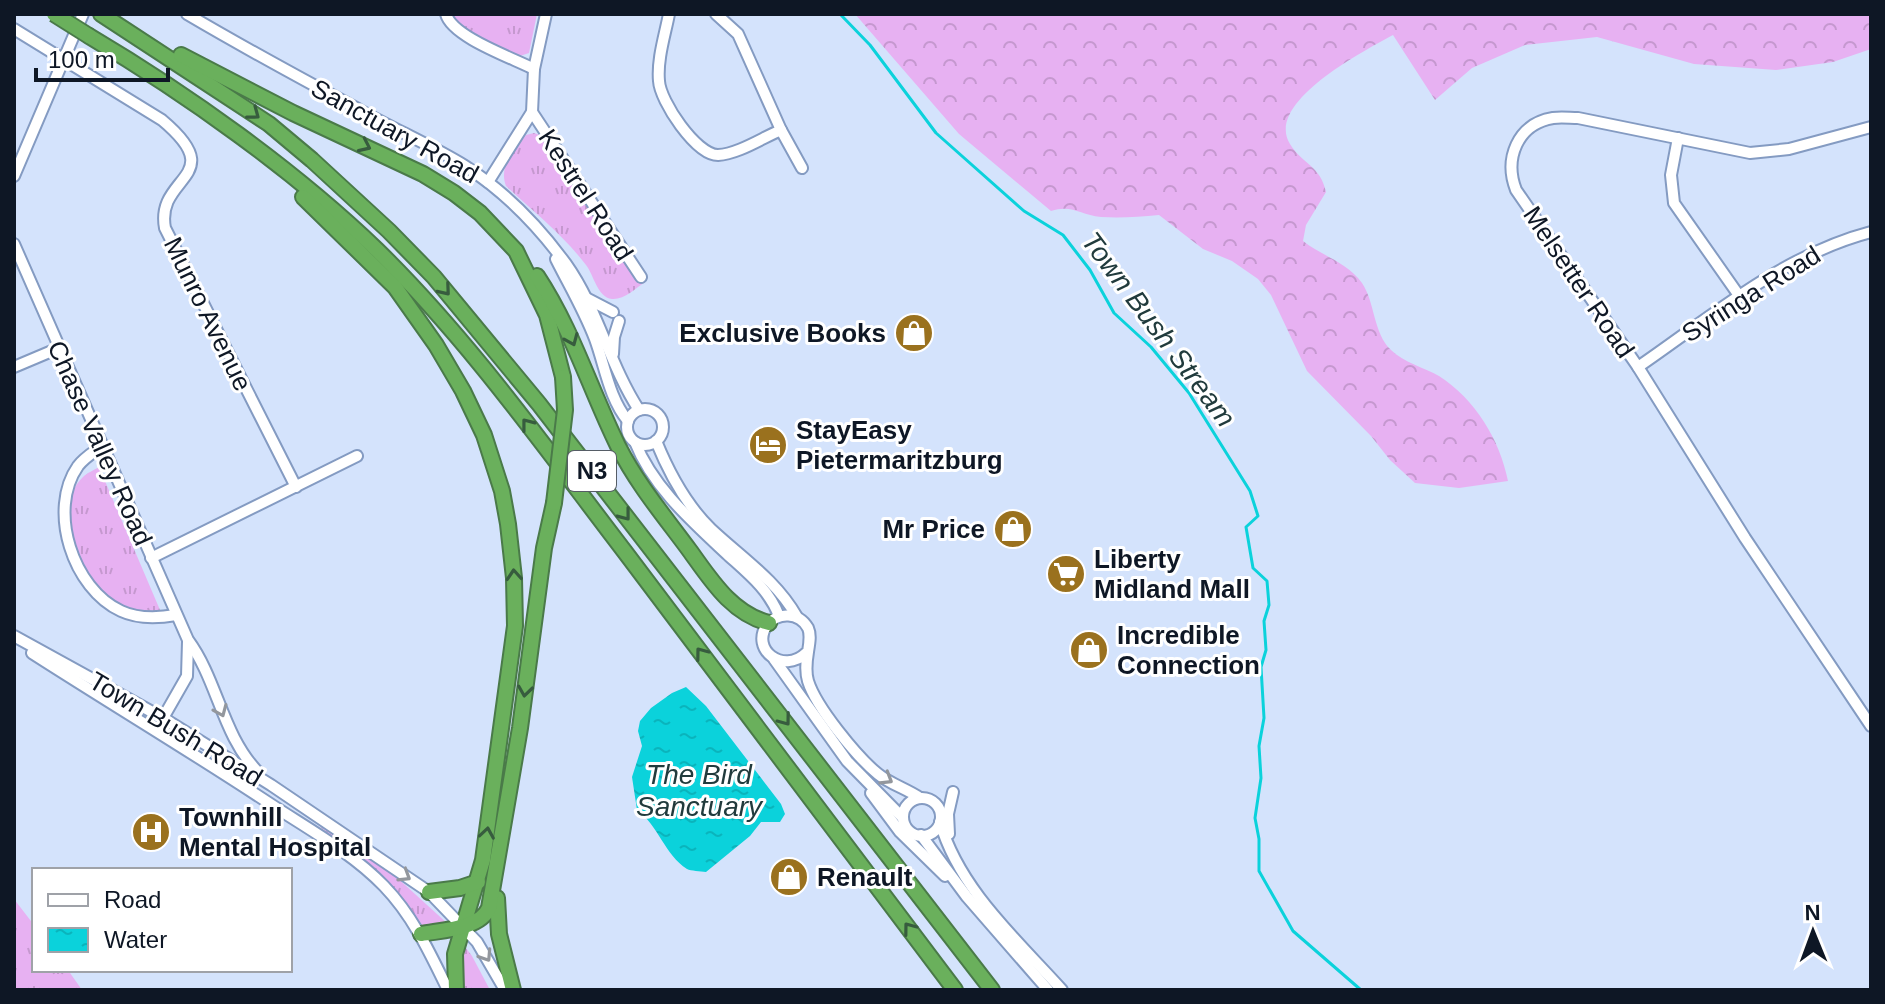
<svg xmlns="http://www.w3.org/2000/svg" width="1885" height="1004" viewBox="0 0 1885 1004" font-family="Helvetica,sans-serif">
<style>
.grass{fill:url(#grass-tufts)}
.forest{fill:url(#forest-crowns)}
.water{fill:url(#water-ripples)}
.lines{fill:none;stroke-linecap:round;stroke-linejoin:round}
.stream{stroke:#0bd2db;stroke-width:3}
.minor-casing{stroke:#849bc2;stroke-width:14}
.highway-casing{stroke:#4a7a49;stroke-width:18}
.minor{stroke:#fff;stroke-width:10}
.highway{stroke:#6ab05c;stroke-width:14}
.highway-bridge-casing{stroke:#4a7a49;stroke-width:18;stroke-linecap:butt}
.highway-bridge{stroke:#6ab05c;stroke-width:14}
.oneway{stroke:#375c3e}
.oneway2{stroke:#93979d}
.labels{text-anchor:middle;stroke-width:6;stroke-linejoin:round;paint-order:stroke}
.shield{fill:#fff;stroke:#565d66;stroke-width:2}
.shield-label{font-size:24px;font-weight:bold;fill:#0e1725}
.street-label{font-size:26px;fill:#0e1725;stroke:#fff}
.poi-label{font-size:26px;font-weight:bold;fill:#0e1725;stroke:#fff;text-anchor:start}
.water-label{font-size:28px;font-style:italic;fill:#213b3d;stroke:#fff}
</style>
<defs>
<pattern id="grass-tufts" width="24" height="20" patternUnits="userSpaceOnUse" patternTransform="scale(2)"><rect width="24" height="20" fill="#e7b1f2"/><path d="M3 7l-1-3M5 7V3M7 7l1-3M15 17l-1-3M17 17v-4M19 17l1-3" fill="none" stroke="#c598cf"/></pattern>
<pattern id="forest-crowns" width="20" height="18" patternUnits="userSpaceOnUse" patternTransform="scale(2)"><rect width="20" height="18" fill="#e7b1f2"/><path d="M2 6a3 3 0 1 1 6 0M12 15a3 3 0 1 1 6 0" fill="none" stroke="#c598cf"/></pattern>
<pattern id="water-ripples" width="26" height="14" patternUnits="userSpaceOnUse" patternTransform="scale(2)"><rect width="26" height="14" fill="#0bd2db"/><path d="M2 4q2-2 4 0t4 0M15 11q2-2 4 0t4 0" fill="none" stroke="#0ab4bc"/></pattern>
</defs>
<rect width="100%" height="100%" fill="#d4e3fc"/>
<g class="grass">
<polygon points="446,14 537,14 529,53 517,57 463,30"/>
<path d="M534 133 543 136 645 282C636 288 624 300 612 299 597 297 594 275 586 265 564 236 533 211 506 186 498 165 515 151 526 135Z"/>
<path d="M99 467 160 610C96 621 37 523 83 477 87 473 94 470 99 467Z"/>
<polygon points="318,825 393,874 448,924 419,928 375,873"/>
<polygon points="14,899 34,925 34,970 68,970 82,990 14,990"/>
<polygon points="459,939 472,956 490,990 457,990"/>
</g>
<path class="forest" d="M855 14H1871V49L1833 62 1776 70 1694 64 1597 37 1525 45 1472 68 1435 100 1393 35C1366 50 1264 102 1290 144 1303 165 1320 165 1326 192L1306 225 1303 241C1322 256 1347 262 1362 283 1375 302 1373 333 1391 350 1403 362 1425 368 1439 376 1475 399 1500 440 1508 481L1459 488 1415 483 1390 460 1371 436 1307 371 1271 295 1258 279 1232 261 1203 249 1159 215C1139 217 1120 218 1101 217 1080 215 1072 204 1051 211L959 134Z"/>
<path class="water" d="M686 687 706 706 781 804 785 814 780 822H761L750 836 706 872C700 871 691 871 687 869 665 855 658 825 637 810L632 777 642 746 638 731 640 721 651 708 672 693Z"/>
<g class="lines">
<polyline class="stream" points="840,14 870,45 936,133 1024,211 1063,235 1090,270 1114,313 1151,347 1189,393 1250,491 1258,516 1246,527 1253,568 1267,581 1269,605 1264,621 1266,650 1261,667 1264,718 1259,746 1261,778 1255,818 1259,839 1259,871 1293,931 1361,990"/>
<defs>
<g id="minor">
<path d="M187 14C243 47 300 78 358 109 393 129 431 145 465 166 504 191 539 227 566 264 598 309 609 364 639 410"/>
<path d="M446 14C452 37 513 58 534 69"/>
<path d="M669 14C665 35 657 59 659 81 660 101 696 155 718 155 738 154 762 138 781 130"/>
<polyline points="716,14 738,34 781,130 802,168"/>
<path d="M14 29 162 120C231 178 155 175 165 228L296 487"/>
<polyline points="532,112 641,277"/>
<path d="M1871 127 1789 149 1750 153 1578 118C1570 118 1561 117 1553 118 1517 124 1504 159 1516 190L1638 367 1745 538 1871 726"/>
<polyline points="1678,138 1671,175 1674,203 1740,297"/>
<polyline points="14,176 83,14"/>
<polyline points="488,182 532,112 534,69 546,14"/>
<path d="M14 244 188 640C218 681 222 735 258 772"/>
<path d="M556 259C569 285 584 310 595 339 605 366 609 398 628 421"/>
<polyline points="586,298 613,312"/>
<polyline points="613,354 614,337 619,321"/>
<polyline points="14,367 59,348"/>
<path d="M1638 367C1711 317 1783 255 1871 232"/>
<circle cx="645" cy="427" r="18"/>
<path d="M656 441C669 473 686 505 711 529 742 558 776 580 797 617"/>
<path d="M635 442C653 488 694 523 729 556 749 574 769 590 779 616"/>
<path d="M102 446C94 452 85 457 78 466 47 510 73 589 121 611 138 619 159 618 176 615"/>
<polyline points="151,558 357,456"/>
<polyline points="14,636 163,718 271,785 429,892 477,942 505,990"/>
<path d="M32 653C113 705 195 754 275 807 312 831 353 854 384 886 413 916 430 953 448 990"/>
<path d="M806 653C783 675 750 649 767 625 778 612 799 612 808 628 814 641 802 661 808 681 816 707 857 757 878 774 890 784 907 789 920 798"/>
<polyline points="774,659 847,761 903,818"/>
<polyline points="163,718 187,676 188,642"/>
<polyline points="871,793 900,832 945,876"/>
<circle cx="922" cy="817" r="19"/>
<path d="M940 822C959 889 1017 940 1062 990"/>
<polyline points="949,834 948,814 953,792"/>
<polyline points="921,835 967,897 1048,990"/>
</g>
<g id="highway">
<polyline points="101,14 269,124 312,160 389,231 434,277 539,404 992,990"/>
<path d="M89 36C187 94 295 171 377 250 470 341 546 449 625 552 735 698 845 844 955 990"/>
<polyline points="181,55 293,113 423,174 454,193 480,213 516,251 547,315 563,377"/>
<polyline points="303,197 395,287 436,345 463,391 484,435 502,491 508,524 514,578 515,626 483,860 455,954 456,990"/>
<path d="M537 276C572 329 590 389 618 446 637 484 665 517 690 551 711 580 732 614 769 623"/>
<polyline points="429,892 460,888 478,882"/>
<polyline points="497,898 499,934 513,990"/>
<path d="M421 934C442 930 480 929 489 908L520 728 544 548 554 503"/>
</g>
</defs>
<use href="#minor" class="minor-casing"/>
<use href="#highway" class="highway-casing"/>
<use href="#minor" class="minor"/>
<use href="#highway" class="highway"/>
<defs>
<g id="highway-bridge">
<polyline points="54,14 89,36"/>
<polyline points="554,503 565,410 563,377"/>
</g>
</defs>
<use href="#highway-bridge" class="highway-bridge-casing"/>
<use href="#highway-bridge" class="highway-bridge"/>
</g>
<defs><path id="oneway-chevron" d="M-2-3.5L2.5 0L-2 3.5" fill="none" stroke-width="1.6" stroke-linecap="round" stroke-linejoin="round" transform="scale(2)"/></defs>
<g class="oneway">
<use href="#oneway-chevron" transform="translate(254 114) rotate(37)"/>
<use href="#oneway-chevron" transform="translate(365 146) rotate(25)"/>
<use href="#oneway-chevron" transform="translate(445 290) rotate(50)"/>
<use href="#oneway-chevron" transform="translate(572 340) rotate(67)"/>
<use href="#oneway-chevron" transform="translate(527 424) rotate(-128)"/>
<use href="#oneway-chevron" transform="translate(625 515) rotate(52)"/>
<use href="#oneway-chevron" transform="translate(514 575) rotate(-94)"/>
<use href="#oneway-chevron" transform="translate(701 653) rotate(-127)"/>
<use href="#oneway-chevron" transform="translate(525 691) rotate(98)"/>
<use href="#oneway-chevron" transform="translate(785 720) rotate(53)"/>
<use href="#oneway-chevron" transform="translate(487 833) rotate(-81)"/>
<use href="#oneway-chevron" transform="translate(909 928) rotate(-127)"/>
</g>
<g class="oneway2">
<use href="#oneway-chevron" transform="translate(221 711) rotate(67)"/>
<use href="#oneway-chevron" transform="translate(887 779) rotate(31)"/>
<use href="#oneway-chevron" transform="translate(405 876) rotate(32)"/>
<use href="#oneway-chevron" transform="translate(486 956) rotate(57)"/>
</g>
<defs>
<symbol id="shop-disc" viewBox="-11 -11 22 22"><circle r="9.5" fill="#9a711e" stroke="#fff"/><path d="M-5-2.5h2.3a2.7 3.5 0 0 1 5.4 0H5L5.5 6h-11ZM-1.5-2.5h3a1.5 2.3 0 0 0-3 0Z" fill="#fff"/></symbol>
<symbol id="hotel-disc" viewBox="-11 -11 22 22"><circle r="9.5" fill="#9a711e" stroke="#fff"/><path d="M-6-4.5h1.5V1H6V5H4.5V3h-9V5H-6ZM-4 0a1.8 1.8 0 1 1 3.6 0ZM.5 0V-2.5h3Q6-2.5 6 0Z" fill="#fff"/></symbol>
<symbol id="supermarket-disc" viewBox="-11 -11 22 22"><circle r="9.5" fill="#9a711e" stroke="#fff"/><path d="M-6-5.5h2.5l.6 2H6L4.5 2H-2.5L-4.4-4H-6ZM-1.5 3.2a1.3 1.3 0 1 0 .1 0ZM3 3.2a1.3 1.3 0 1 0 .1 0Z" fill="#fff"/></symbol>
<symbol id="hospital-disc" viewBox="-11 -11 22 22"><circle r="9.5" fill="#9a711e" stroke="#fff"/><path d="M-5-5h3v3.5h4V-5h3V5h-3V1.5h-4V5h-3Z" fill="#fff"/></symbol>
</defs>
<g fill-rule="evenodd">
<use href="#shop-disc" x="892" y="311" width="44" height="44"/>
<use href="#hotel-disc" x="746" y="423" width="44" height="44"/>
<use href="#shop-disc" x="991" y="507" width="44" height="44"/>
<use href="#supermarket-disc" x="1044" y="552" width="44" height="44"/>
<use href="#shop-disc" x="1067" y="628" width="44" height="44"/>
<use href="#hospital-disc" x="129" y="810" width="44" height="44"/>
<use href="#shop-disc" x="767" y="855" width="44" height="44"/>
</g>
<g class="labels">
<rect class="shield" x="568" y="451" width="48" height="40" rx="6"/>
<g class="shield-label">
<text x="592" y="479">N3</text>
</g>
<g class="street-label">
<text transform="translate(395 131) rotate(29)" y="9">Sanctuary Road</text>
<text transform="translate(586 195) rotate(57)" y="9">Kestrel Road</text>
<text transform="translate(1579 282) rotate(56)" y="9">Melsetter Road</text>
<text transform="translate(1751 294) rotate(-32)" y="9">Syringa Road</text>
<text transform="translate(208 314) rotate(64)" y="9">Munro Avenue</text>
<text transform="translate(100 443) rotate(66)" y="9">Chase Valley Road</text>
<text transform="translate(176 729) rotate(31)" y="9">Town Bush Road</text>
</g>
<g class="poi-label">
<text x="886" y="342" text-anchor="end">Exclusive Books</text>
<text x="796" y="439">StayEasy<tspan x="796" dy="30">Pietermaritzburg</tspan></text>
<text x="985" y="538" text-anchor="end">Mr Price</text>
<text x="1094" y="568">Liberty<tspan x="1094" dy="30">Midland Mall</tspan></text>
<text x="1117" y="644">Incredible<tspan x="1117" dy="30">Connection</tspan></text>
<text x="179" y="826">Townhill<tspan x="179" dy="30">Mental Hospital</tspan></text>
<text x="817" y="886">Renault</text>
</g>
<g class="water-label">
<text transform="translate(1159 329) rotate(53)" y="10">Town Bush Stream</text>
<text x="699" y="784">The Bird<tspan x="699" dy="32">Sanctuary</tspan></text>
</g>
</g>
<rect width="1885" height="1004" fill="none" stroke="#0e1725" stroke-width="32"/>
<rect x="32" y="868" width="260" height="104" fill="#ffffff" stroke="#9fa2a8" stroke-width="2"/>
<rect x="48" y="894" width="40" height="12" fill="#ffffff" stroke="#9fa2a8" stroke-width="2"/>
<text x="104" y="908" font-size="24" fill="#0e1725">Road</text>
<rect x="48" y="928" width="40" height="24" fill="url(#water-ripples)" stroke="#9fa2a8" stroke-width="2"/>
<text x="104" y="948" font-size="24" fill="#0e1725">Water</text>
<g transform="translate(1813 932) rotate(359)" stroke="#ffffff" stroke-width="6" paint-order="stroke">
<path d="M0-6L14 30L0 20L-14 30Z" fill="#0e1725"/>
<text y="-12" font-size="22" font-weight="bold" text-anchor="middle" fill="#0e1725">N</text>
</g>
<path d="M36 68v12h132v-12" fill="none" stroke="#0e1725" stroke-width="4"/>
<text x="48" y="68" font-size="24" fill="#0e1725" stroke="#ffffff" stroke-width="6" paint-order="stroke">100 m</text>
</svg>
